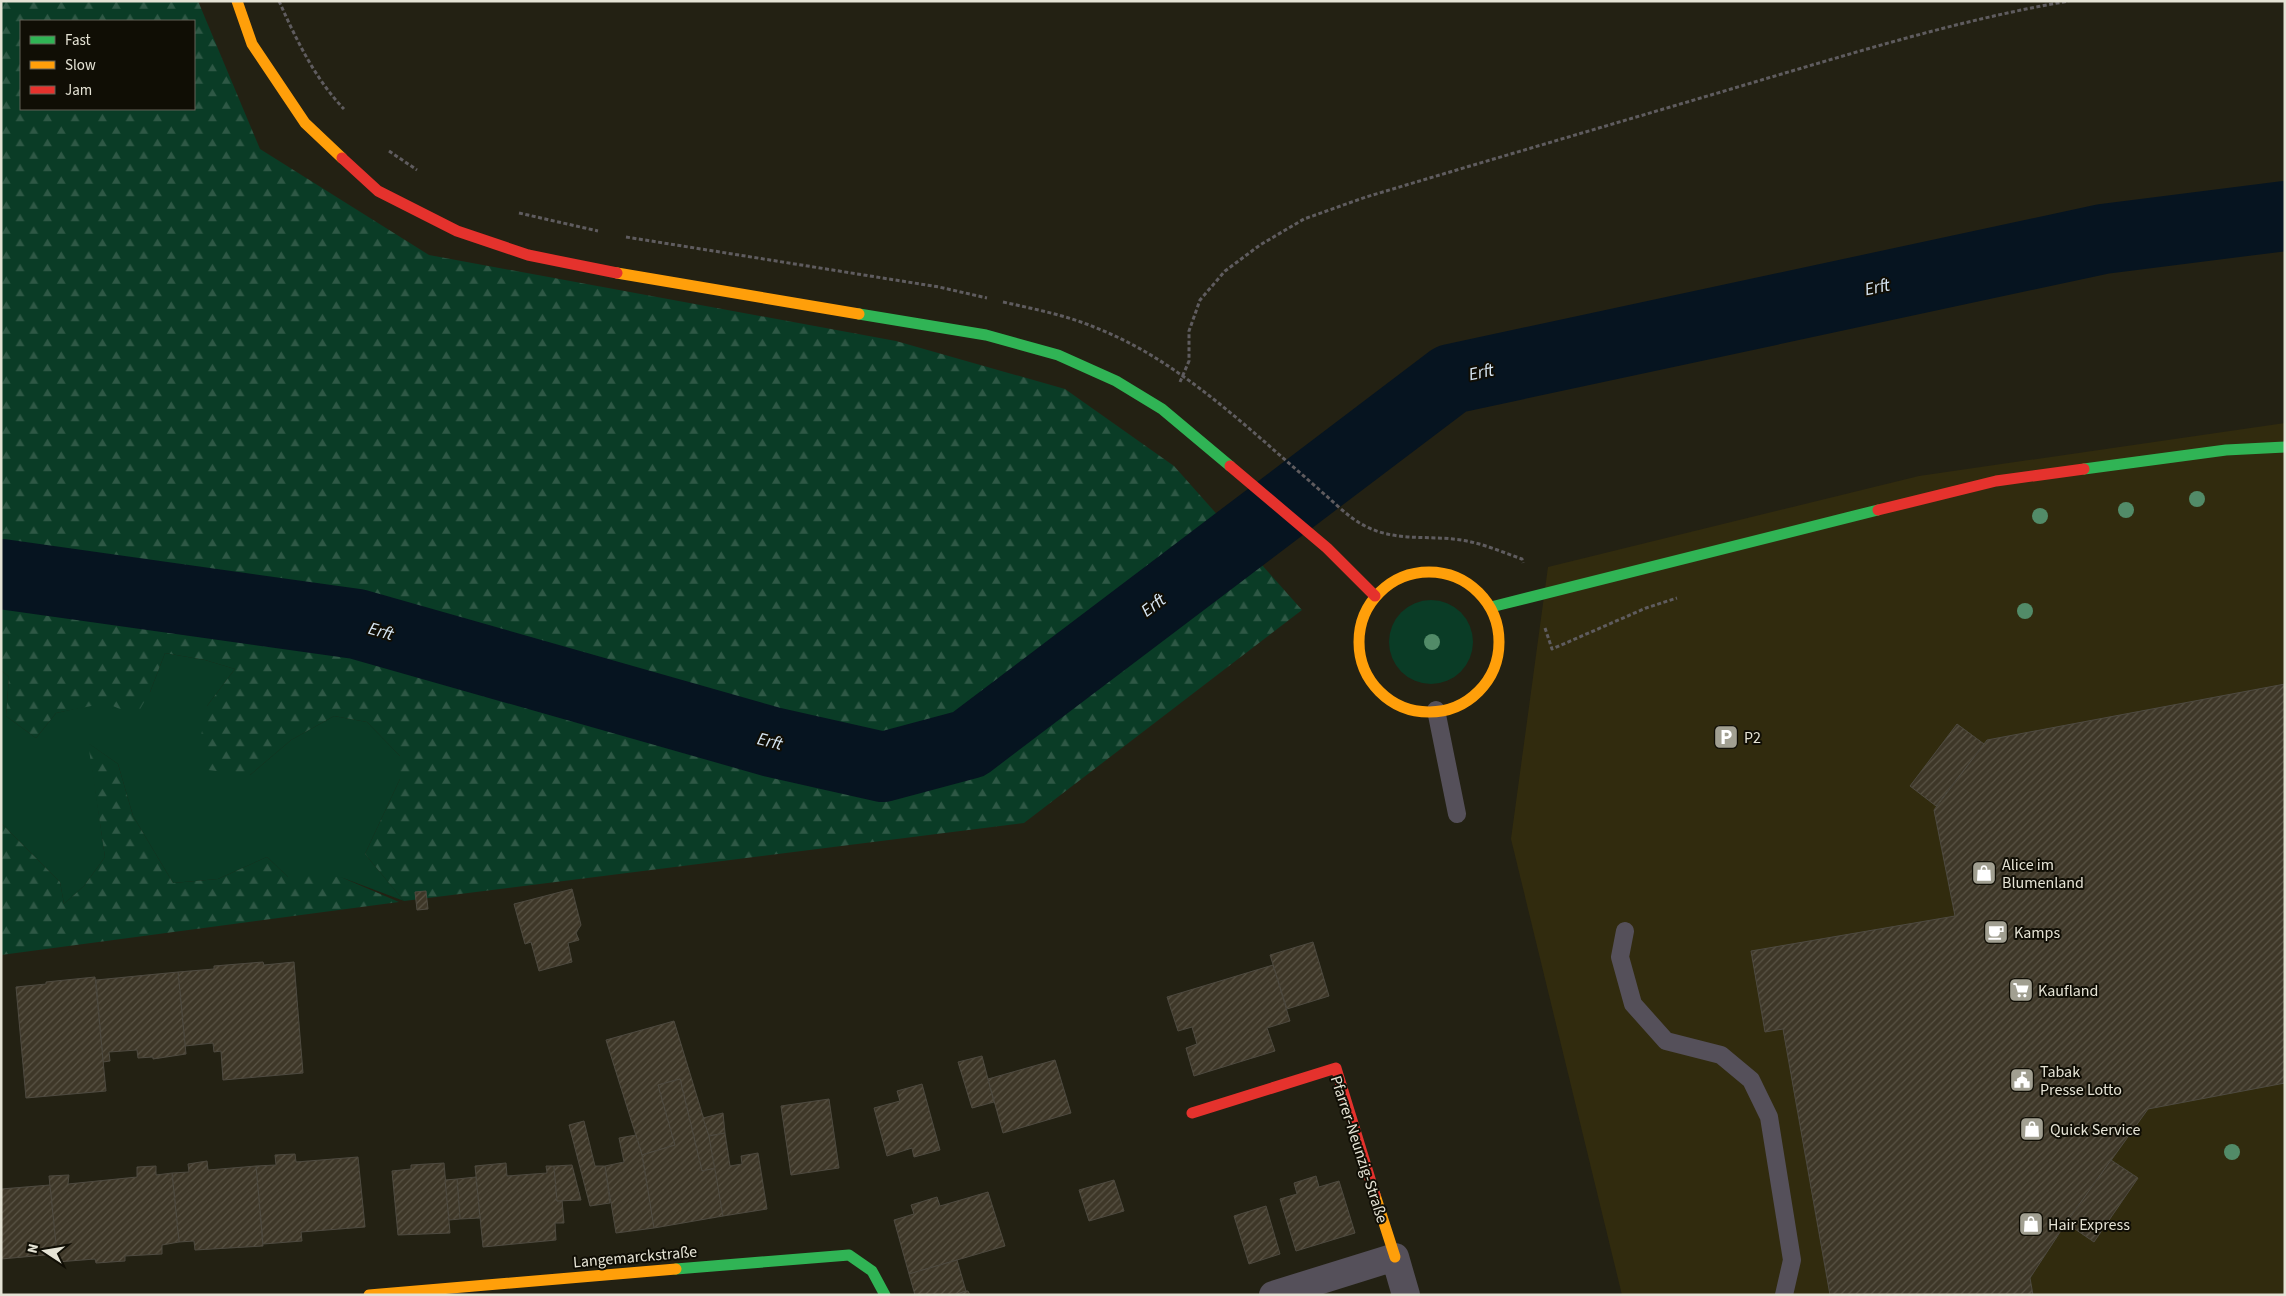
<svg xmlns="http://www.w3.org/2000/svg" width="2286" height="1296" viewBox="0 0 2286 1296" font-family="'Source Sans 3',sans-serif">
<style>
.built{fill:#312b0e}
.green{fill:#0a3c26}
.forest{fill:url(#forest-firs);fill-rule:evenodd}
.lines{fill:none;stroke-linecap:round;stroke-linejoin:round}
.river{stroke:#061420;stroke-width:70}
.building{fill:url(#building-hatch);stroke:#4e4a40}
.path{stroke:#5f5c5f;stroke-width:3;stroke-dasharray:4 2.5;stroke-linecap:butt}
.lane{stroke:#55505a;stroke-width:18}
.street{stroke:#55505a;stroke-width:28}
.fast{stroke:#30b455;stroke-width:11}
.slow{stroke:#ff9f0a;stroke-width:11}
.jam{stroke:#e5322d;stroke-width:11}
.tree{fill:#528b68}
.labels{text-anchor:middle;stroke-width:4;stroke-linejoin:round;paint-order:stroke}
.poi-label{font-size:16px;fill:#e5e3d5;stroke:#100e05;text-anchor:start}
.street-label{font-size:16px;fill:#e5e3d5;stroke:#100e05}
.water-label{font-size:18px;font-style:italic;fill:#d7e6f3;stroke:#100e05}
</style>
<defs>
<pattern id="forest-firs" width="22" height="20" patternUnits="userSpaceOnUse" patternTransform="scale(1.25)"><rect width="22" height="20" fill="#0a3c26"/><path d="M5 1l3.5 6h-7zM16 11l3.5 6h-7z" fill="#2e5845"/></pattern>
<pattern id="building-hatch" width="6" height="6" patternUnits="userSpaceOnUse" patternTransform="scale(1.25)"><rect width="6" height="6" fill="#3e3728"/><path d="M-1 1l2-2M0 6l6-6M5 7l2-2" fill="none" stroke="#5a5446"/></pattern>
</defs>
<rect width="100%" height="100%" fill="#232113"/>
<polygon class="built" points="2285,423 2285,1295 1622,1295 1511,839 1548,567 1919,476"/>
<g class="green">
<circle cx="1431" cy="642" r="42"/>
<polygon points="165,653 205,660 235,669 207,706 250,775 291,740 334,716 367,722 400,756 400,779 365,854 404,901 343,878 288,877 267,857 218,879 173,883 133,816 118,764 89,744 105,857 84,886 64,904 60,882 1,823 1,670 9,677 6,716 36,738 56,713 150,692"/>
</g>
<g class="forest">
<path d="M1 1H198L260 149 429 255 896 341 1065 389 1174 466 1302 610 1024 823 404 901 365 854 400 779V756L367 722 334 716 291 740 250 775 208 770 200 741 207 706 235 669 205 660 165 653 150 692 136 716 106 703 56 713 36 738 6 716 9 677 1 670ZM21 21H194V109H21Z"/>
<polygon points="88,743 118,764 133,816 173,883 218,879 267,857 288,877 313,872 343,878 399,902 1,955 1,823 60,882 64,904 84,886 105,857"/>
</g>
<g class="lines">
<polyline class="river" points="1,574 357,624 772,742 883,767 969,744 1451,379 2103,239 2285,216"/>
</g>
<g class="building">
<polygon points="2285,684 2285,1083 2148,1109 2066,1223 2030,1278 2033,1295 1830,1295 1783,1029 1765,1032 1751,951 1955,916 1934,810 1987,740"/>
<polygon points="1957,724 1984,744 1936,806 1910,786"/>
<polygon points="572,889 581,925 576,933 579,940 568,943 572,962 539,971 531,942 525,944 514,904"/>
<polygon points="426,891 428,909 417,910 415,892"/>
<polygon points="1313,942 1329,996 1287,1009 1270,955"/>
<polygon points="263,962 264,965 294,962 303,1073 223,1080 221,1051 214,1052 213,1043 185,1046 178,972 214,969 214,966"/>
<polygon points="1273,965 1290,1021 1267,1028 1275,1051 1194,1076 1186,1048 1197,1044 1192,1027 1178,1031 1167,997"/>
<polygon points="178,972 186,1054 153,1059 153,1057 138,1058 137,1050 109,1052 110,1061 103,1062 96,980"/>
<polygon points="95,977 106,1091 26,1098 16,987 46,984 46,982"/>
<polygon points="674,1021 709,1136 716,1168 702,1171 680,1079 658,1085 675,1145 642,1155 606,1040"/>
<polygon points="982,1056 994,1102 972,1108 958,1062"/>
<polygon points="1055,1060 1071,1113 1003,1133 988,1079"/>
<polygon points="680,1079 702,1171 716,1168 723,1216 654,1228 642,1155 675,1145 658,1085"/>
<polygon points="922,1084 940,1150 914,1157 912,1148 887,1156 874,1108 900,1101 897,1091"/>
<polygon points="829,1099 839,1168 791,1175 781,1106"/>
<polygon points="723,1113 725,1133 709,1136 703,1118"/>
<polygon points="584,1121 595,1166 605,1166 610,1203 590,1206 569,1125"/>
<polygon points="725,1133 730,1166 742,1164 741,1156 758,1153 767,1209 723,1216 709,1136"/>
<polygon points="636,1135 642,1155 654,1228 616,1233 605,1166 624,1162 619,1138"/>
<polygon points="295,1154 296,1162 358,1157 365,1227 301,1232 302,1241 263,1244 256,1166 276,1165 275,1155"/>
<polygon points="2111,1160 2138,1178 2094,1242 2066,1223"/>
<polygon points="207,1161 208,1170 256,1166 263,1246 195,1250 194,1241 179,1242 172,1173 189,1172 188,1164"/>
<polygon points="444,1163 450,1233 398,1235 392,1171 411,1169 411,1165"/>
<polygon points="506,1163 507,1176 547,1173 546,1166 554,1166 557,1201 562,1200 564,1223 555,1223 556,1240 483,1247 475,1166"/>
<polygon points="572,1165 581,1200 557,1201 554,1166"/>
<polygon points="156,1166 156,1175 172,1173 179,1242 162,1245 162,1254 125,1256 125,1261 96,1263 95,1259 57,1262 49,1176 69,1175 68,1184 137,1177 137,1167"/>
<polygon points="1316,1176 1319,1187 1339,1181 1355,1233 1296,1251 1280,1199 1297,1194 1294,1183"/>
<polygon points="476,1177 480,1218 460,1219 457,1179"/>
<polygon points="457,1179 460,1219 449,1220 445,1180"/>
<polygon points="1114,1180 1124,1211 1089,1221 1079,1190"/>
<polygon points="50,1185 57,1254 1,1259 1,1189"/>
<polygon points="988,1192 1005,1246 909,1274 894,1220 914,1214 911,1205 937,1197 940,1206"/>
<polygon points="1266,1206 1280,1254 1249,1264 1234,1216"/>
<polygon points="957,1260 966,1291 954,1295 915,1295 909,1274"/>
<polygon points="966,1291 968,1291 970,1295 954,1295"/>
</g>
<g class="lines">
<g class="path">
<path d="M279 1C296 39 315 79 344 109"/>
<polyline points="389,151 417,170"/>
<polyline points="519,213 598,231"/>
<polyline points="626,237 939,287 987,298"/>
<path d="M1003 302C1034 309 1065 315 1094 327 1159 352 1214 398 1266 443 1285 460 1304 476 1323 493 1336 504 1349 518 1365 526 1396 542 1427 535 1461 540 1482 543 1502 552 1522 559L1523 563"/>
<path d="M1180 382 1189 361V331L1200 300 1225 271 1260 245 1304 219 1366 197C1496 158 1627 120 1758 81 1860 51 1963 19 2069 1"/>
<polyline points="1545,628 1552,649 1646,608 1677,598"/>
</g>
<g class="lane">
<polyline points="1436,710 1457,814"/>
<polyline points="1625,931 1620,957 1633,1004 1666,1041 1721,1055 1751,1080 1769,1117 1792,1260 1784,1295"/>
</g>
<polyline class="street" points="1273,1295 1395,1257 1406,1295"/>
<g class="fast">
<polyline points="859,314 986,335 1058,355 1116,381 1162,409 1230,466"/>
<polyline points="2084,469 2226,450 2285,447"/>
<polyline points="1491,607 1878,510"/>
<polyline points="676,1269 849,1255 872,1271 885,1295"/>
</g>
<g class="slow">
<polyline points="237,1 252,44 305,123 342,158"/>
<polyline points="617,273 859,314"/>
<circle cx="1429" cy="642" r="70"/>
<polyline points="1375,1195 1395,1257"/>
<polyline points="369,1295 676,1269"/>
</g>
<g class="jam">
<polyline points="342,158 378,191 457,231 528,255 617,273"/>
<polyline points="1230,466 1327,548 1375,596"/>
<polyline points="1878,510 1996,481 2084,469"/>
<polyline points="1192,1113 1336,1068 1375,1195"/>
</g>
</g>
<g class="tree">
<circle cx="2197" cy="499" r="8"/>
<circle cx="2126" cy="510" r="8"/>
<circle cx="2040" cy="516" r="8"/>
<circle cx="2025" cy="611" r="8"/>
<circle cx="1432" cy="642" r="8"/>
<circle cx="2232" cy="1152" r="8"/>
</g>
<defs>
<symbol id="parking-square" viewBox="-11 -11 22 22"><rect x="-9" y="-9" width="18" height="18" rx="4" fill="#a19f91" stroke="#100e05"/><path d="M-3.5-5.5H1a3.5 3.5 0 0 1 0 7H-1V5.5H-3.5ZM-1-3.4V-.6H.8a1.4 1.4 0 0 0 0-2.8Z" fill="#fff"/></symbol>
<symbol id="shop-square" viewBox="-11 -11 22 22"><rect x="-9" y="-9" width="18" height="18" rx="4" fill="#a19f91" stroke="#100e05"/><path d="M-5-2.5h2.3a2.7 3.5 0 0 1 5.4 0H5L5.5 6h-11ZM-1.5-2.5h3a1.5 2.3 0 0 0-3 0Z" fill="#fff"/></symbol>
<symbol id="cafe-square" viewBox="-11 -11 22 22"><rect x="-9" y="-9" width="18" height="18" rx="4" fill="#a19f91" stroke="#100e05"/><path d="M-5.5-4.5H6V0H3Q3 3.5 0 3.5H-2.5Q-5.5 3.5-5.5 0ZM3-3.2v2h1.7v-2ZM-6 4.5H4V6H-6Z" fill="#fff"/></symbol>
<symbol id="supermarket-square" viewBox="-11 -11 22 22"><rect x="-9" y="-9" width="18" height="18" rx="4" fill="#a19f91" stroke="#100e05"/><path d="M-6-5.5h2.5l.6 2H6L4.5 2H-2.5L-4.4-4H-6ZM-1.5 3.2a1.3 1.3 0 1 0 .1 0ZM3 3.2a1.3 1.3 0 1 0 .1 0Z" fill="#fff"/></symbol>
<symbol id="civic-square" viewBox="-11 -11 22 22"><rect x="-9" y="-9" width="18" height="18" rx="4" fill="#a19f91" stroke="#100e05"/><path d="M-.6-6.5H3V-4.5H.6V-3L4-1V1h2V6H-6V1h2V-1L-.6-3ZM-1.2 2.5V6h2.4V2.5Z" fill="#fff"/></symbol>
</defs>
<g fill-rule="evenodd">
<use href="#parking-square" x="1712" y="723" width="28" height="28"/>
<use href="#shop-square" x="1970" y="859" width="28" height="28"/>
<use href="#cafe-square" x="1982" y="918" width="28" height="28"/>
<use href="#supermarket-square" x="2007" y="976" width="28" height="28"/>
<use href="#civic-square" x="2008" y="1066" width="28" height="28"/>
<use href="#shop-square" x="2018" y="1115" width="28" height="28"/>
<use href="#shop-square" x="2017" y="1210" width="28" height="28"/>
</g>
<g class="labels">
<g class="poi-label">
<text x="1744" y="743">P2</text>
<text x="2002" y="870">Alice im<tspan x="2002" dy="18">Blumenland</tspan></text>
<text x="2014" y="938">Kamps</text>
<text x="2038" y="996">Kaufland</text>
<text x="2040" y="1077">Tabak<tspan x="2040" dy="18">Presse Lotto</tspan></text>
<text x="2050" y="1135">Quick Service</text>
<text x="2048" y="1230">Hair Express</text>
</g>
<g class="street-label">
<text transform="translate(1360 1149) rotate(72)" y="6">Pfarrer-Neunzig-Straße</text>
<text transform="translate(635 1256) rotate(-5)" y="6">Langemarckstraße</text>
</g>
<g class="water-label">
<text transform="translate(1877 287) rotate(-12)" y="6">Erft</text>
<text transform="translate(1481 372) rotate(-12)" y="6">Erft</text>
<text transform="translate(1153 605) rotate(-37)" y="6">Erft</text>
<text transform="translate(381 631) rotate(16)" y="6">Erft</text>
<text transform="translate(770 741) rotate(14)" y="6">Erft</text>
</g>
</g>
<rect width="2286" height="1296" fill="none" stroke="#e5e3d5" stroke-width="5"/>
<rect x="20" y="20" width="175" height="90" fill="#100e05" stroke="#656358"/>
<rect x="30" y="36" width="25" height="8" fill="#30b455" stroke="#656358"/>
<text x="65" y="45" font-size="15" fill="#e5e3d5">Fast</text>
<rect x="30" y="61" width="25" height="8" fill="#ff9f0a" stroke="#656358"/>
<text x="65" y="70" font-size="15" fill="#e5e3d5">Slow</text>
<rect x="30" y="86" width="25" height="8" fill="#e5322d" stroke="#656358"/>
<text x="65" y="95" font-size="15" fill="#e5e3d5">Jam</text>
<g transform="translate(45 1251) rotate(282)" stroke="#100e05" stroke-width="4" paint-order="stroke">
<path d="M0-4L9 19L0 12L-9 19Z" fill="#e5e3d5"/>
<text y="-8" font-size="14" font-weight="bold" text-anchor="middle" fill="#e5e3d5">N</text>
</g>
</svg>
